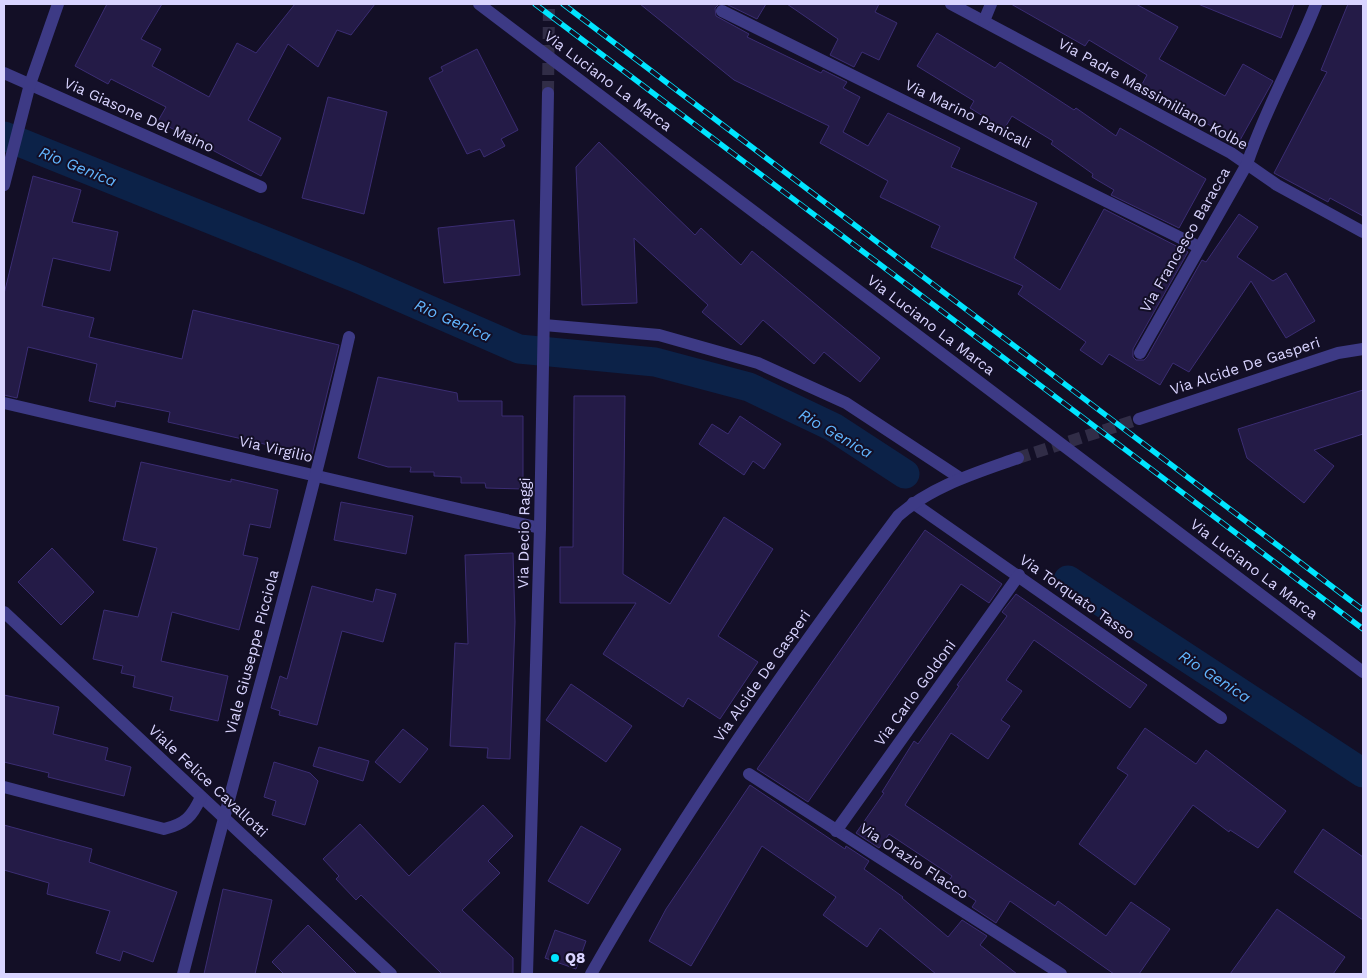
<svg xmlns="http://www.w3.org/2000/svg" width="1367" height="978" viewBox="0 0 1367 978" font-family="'Work Sans',sans-serif">
<style>
.lines{fill:none;stroke-linecap:round;stroke-linejoin:round}
.canal{stroke:#0c2248;stroke-width:29}
.building{fill:#241b47;stroke:#3b2d73}
.minor-tunnel{stroke:#312d47;stroke-width:12;stroke-dasharray:12 6;stroke-linecap:butt}
.minor{stroke:#3d3a85;stroke-width:12}
.rail-casing{stroke:#00e5ff;stroke-width:5.5}
.rail{stroke:#130f26;stroke-width:4;stroke-dasharray:11;stroke-linecap:butt}
.poi-dot{fill:#00e5ff;stroke:#130f26;stroke-width:2}
.labels{text-anchor:middle;stroke-width:4;stroke-linejoin:round;paint-order:stroke}
.street-label{font-size:15px;fill:#d9d4ff;stroke:#130f26}
.poi-label{font-size:15px;font-weight:bold;fill:#d9d4ff;stroke:#130f26;text-anchor:start}
.water-label{font-size:16px;font-style:italic;fill:#62b6ff;stroke:#130f26}
</style>
<rect width="100%" height="100%" fill="#130f26"/>
<g class="lines">
<g class="canal">
<polyline points="4,136 354,277 519,349 655,362 749,387 833,427 905,474"/>
<polyline points="1068,580 1363,773"/>
</g>
</g>
<g class="building">
<polygon points="107,4 162,4 141,39 161,49 152,66 209,97 237,43 256,53 295,4 375,4 351,35 337,30 318,67 288,44 248,120 281,138 261,176 158,121 166,107 111,79 108,84 75,66"/>
<polygon points="640,4 719,4 715,8 716,16 749,34 747,37 821,73 823,70 847,82 843,88 860,97 843,132 868,146 888,113 960,148 951,167 1037,203 1014,258 1060,290 1104,209 1188,252 1133,349 1133,357 1136,360 1144,360 1147,357 1202,260 1206,262 1239,214 1258,227 1237,257 1273,281 1286,273 1315,321 1286,338 1251,281 1189,372 1173,363 1160,385 1109,354 1102,365 1080,350 1086,342 1018,294 1023,286 931,247 940,226 880,197 888,181 820,143 829,126 734,80"/>
<polygon points="726,4 766,4 757,19"/>
<polygon points="787,4 879,4 875,12 897,23 879,60 862,52 854,67 830,55 838,39"/>
<polygon points="1011,4 1136,4 1178,27 1159,59 1225,96 1243,64 1273,81 1239,142 1141,86 1147,75 1089,40 1085,46"/>
<polygon points="1198,4 1294,4 1281,38"/>
<polygon points="1348,4 1363,4 1363,216 1330,198 1328,202 1274,173 1327,72 1321,70"/>
<polygon points="937,33 995,68 1000,62 1074,110 1076,108 1116,136 1120,128 1206,179 1179,228 1111,195 1114,190 1092,177 1093,174 1051,144 1053,141 1012,116 1004,129 970,108 974,101 917,66"/>
<polygon points="477,49 518,130 501,139 505,146 484,157 480,149 467,154 429,78 443,71 441,67"/>
<polygon points="328,97 387,112 364,214 302,198"/>
<polygon points="599,142 695,235 701,228 741,265 752,251 880,358 860,382 824,352 814,364 763,320 741,345 702,312 708,305 634,238 637,303 582,305 576,167"/>
<polygon points="33,176 81,190 72,222 118,232 110,271 53,258 42,306 94,318 89,337 182,359 193,310 339,345 312,455 168,422 170,412 116,401 115,407 89,401 97,364 28,347 17,398 4,395 4,294"/>
<polygon points="514,220 520,275 444,283 438,228"/>
<polygon points="378,377 457,393 458,401 502,401 502,416 523,416 523,489 486,488 485,483 461,483 461,477 434,476 434,472 410,472 411,467 388,467 358,458"/>
<polygon points="1363,390 1363,434 1314,450 1334,466 1304,503 1247,458 1238,429"/>
<polygon points="574,396 625,396 623,574 670,604 724,517 773,549 718,636 758,662 720,719 688,698 683,707 603,654 636,603 560,603 560,547 573,547"/>
<polygon points="740,416 781,444 764,469 753,461 744,475 699,444 712,424 728,434"/>
<polygon points="141,462 231,482 231,479 278,490 270,528 250,524 243,555 258,558 239,630 172,612 161,661 228,676 218,721 170,710 173,697 133,687 135,676 121,673 123,666 93,659 104,610 138,617 157,548 123,540"/>
<polygon points="341,502 413,516 406,554 334,540"/>
<polygon points="925,530 1002,584 989,603 961,584 808,802 757,769"/>
<polygon points="52,548 94,592 61,625 18,582"/>
<polygon points="513,553 515,622 510,759 487,758 488,748 450,746 455,643 468,644 465,555"/>
<polygon points="312,586 373,602 376,589 396,594 383,642 342,631 317,725 279,715 280,711 271,708 280,676 287,679"/>
<polygon points="1016,594 1147,685 1130,708 1034,640 1006,680 1022,691 1001,720 1010,726 988,759 951,733 905,805 1055,906 1058,901 1106,936 1131,902 1170,929 1139,974 1114,974 1010,901 996,923 972,907 976,901 948,882 952,876 889,834 879,848 856,833 884,793 882,792 914,741 918,744 959,686 957,685 1007,616 1002,612"/>
<polygon points="571,684 632,726 606,762 546,720"/>
<polygon points="4,695 59,707 53,734 108,748 105,760 131,767 124,796 48,777 49,773 4,762"/>
<polygon points="1145,728 1196,764 1206,750 1286,811 1258,848 1230,830 1229,832 1193,805 1135,885 1079,844 1128,775 1117,768"/>
<polygon points="403,729 428,749 400,783 375,762"/>
<polygon points="319,747 369,761 363,781 313,766"/>
<polygon points="274,762 310,773 318,781 305,825 272,815 276,801 264,797"/>
<polygon points="750,785 845,849 846,846 869,861 864,869 903,897 902,898 948,937 962,920 987,936 980,945 1017,974 936,974 880,928 867,947 823,915 836,897 762,846 691,966 649,941 666,909"/>
<polygon points="483,805 513,836 488,861 500,873 462,910 513,958 513,974 442,974 361,895 356,900 336,879 339,876 323,859 360,824 409,876"/>
<polygon points="4,825 92,849 89,862 177,892 153,962 123,951 120,961 96,953 110,911 47,894 49,883 4,870"/>
<polygon points="581,826 621,849 588,904 548,881"/>
<polygon points="1323,829 1363,857 1363,920 1294,872"/>
<polygon points="223,889 272,900 255,974 204,974"/>
<polygon points="1277,909 1345,957 1333,974 1230,974"/>
<polygon points="308,925 357,974 284,974 272,962"/>
<polygon points="555,930 586,941 576,969 545,958"/>
</g>
<g class="lines">
<g class="minor-tunnel">
<polyline points="548,93 549,4"/>
<polyline points="1018,458 1139,419"/>
</g>
<g class="minor">
<polyline points="479,4 1363,672"/>
<polyline points="951,4 1231,153 1277,185 1363,232"/>
<polyline points="722,11 1199,247"/>
<polyline points="984,21 991,4"/>
<polyline points="4,73 261,187"/>
<polyline points="4,185 30,84 58,4"/>
<polyline points="544,325 659,335 758,363 846,403 960,478"/>
<path d="M1140 353 1247 164C1265 109 1295 58 1316 4"/>
<polyline points="4,403 540,528"/>
<polyline points="1139,419 1338,353 1363,349"/>
<polyline points="913,503 1221,718"/>
<polyline points="4,612 391,974"/>
<polyline points="749,774 1061,974"/>
<path d="M4 787 164 829C185 824 192 817 201 797"/>
<polyline points="836,831 1019,575"/>
<path d="M183 974C237 762 300 551 349 337"/>
<polyline points="527,974 540,528 548,93"/>
<path d="M591 974C682 814 788 663 898 516 932 486 976 473 1018 458"/>
</g>
<defs>
<g id="rail">
<polyline points="535,4 1363,629"/>
<polyline points="563,4 1363,610"/>
</g>
</defs>
<use href="#rail" class="rail-casing"/>
<use href="#rail" class="rail"/>
</g>
<circle class="poi-dot" cx="555" cy="958" r="5"/>
<g class="labels">
<g class="street-label">
<text transform="translate(608 81) rotate(37)" y="5">Via Luciano La Marca</text>
<text transform="translate(1153 94) rotate(29)" y="5">Via Padre Massimiliano Kolbe</text>
<text transform="translate(968 114) rotate(26)" y="5">Via Marino Panicali</text>
<text transform="translate(139 115) rotate(24)" y="5">Via Giasone Del Maino</text>
<text transform="translate(1185 240) rotate(-60)" y="5">Via Francesco Baracca</text>
<text transform="translate(931 325) rotate(37)" y="5">Via Luciano La Marca</text>
<text transform="translate(1245 366) rotate(-18)" y="5">Via Alcide De Gasperi</text>
<text transform="translate(276 449) rotate(13)" y="5">Via Virgilio</text>
<text transform="translate(524 533) rotate(-89)" y="5">Via Decio Raggi</text>
<text transform="translate(1254 569) rotate(37)" y="5">Via Luciano La Marca</text>
<text transform="translate(1077 597) rotate(35)" y="5">Via Torquato Tasso</text>
<text transform="translate(252 652) rotate(-75)" y="5">Viale Giuseppe Picciola</text>
<text transform="translate(762 676) rotate(-55)" y="5">Via Alcide De Gasperi</text>
<text transform="translate(915 693) rotate(-54)" y="5">Via Carlo Goldoni</text>
<text transform="translate(208 781) rotate(43)" y="5">Viale Felice Cavallotti</text>
<text transform="translate(914 861) rotate(33)" y="5">Via Orazio Flacco</text>
</g>
<g class="poi-label">
<text x="565" y="963">Q8</text>
</g>
<g class="water-label">
<text transform="translate(78 166) rotate(22)" y="6">Rio Genica</text>
<text transform="translate(453 320) rotate(24)" y="6">Rio Genica</text>
<text transform="translate(836 433) rotate(30)" y="6">Rio Genica</text>
<text transform="translate(1215 676) rotate(33)" y="6">Rio Genica</text>
</g>
</g>
<rect width="1367" height="978" fill="none" stroke="#d9d4ff" stroke-width="10"/>
</svg>
